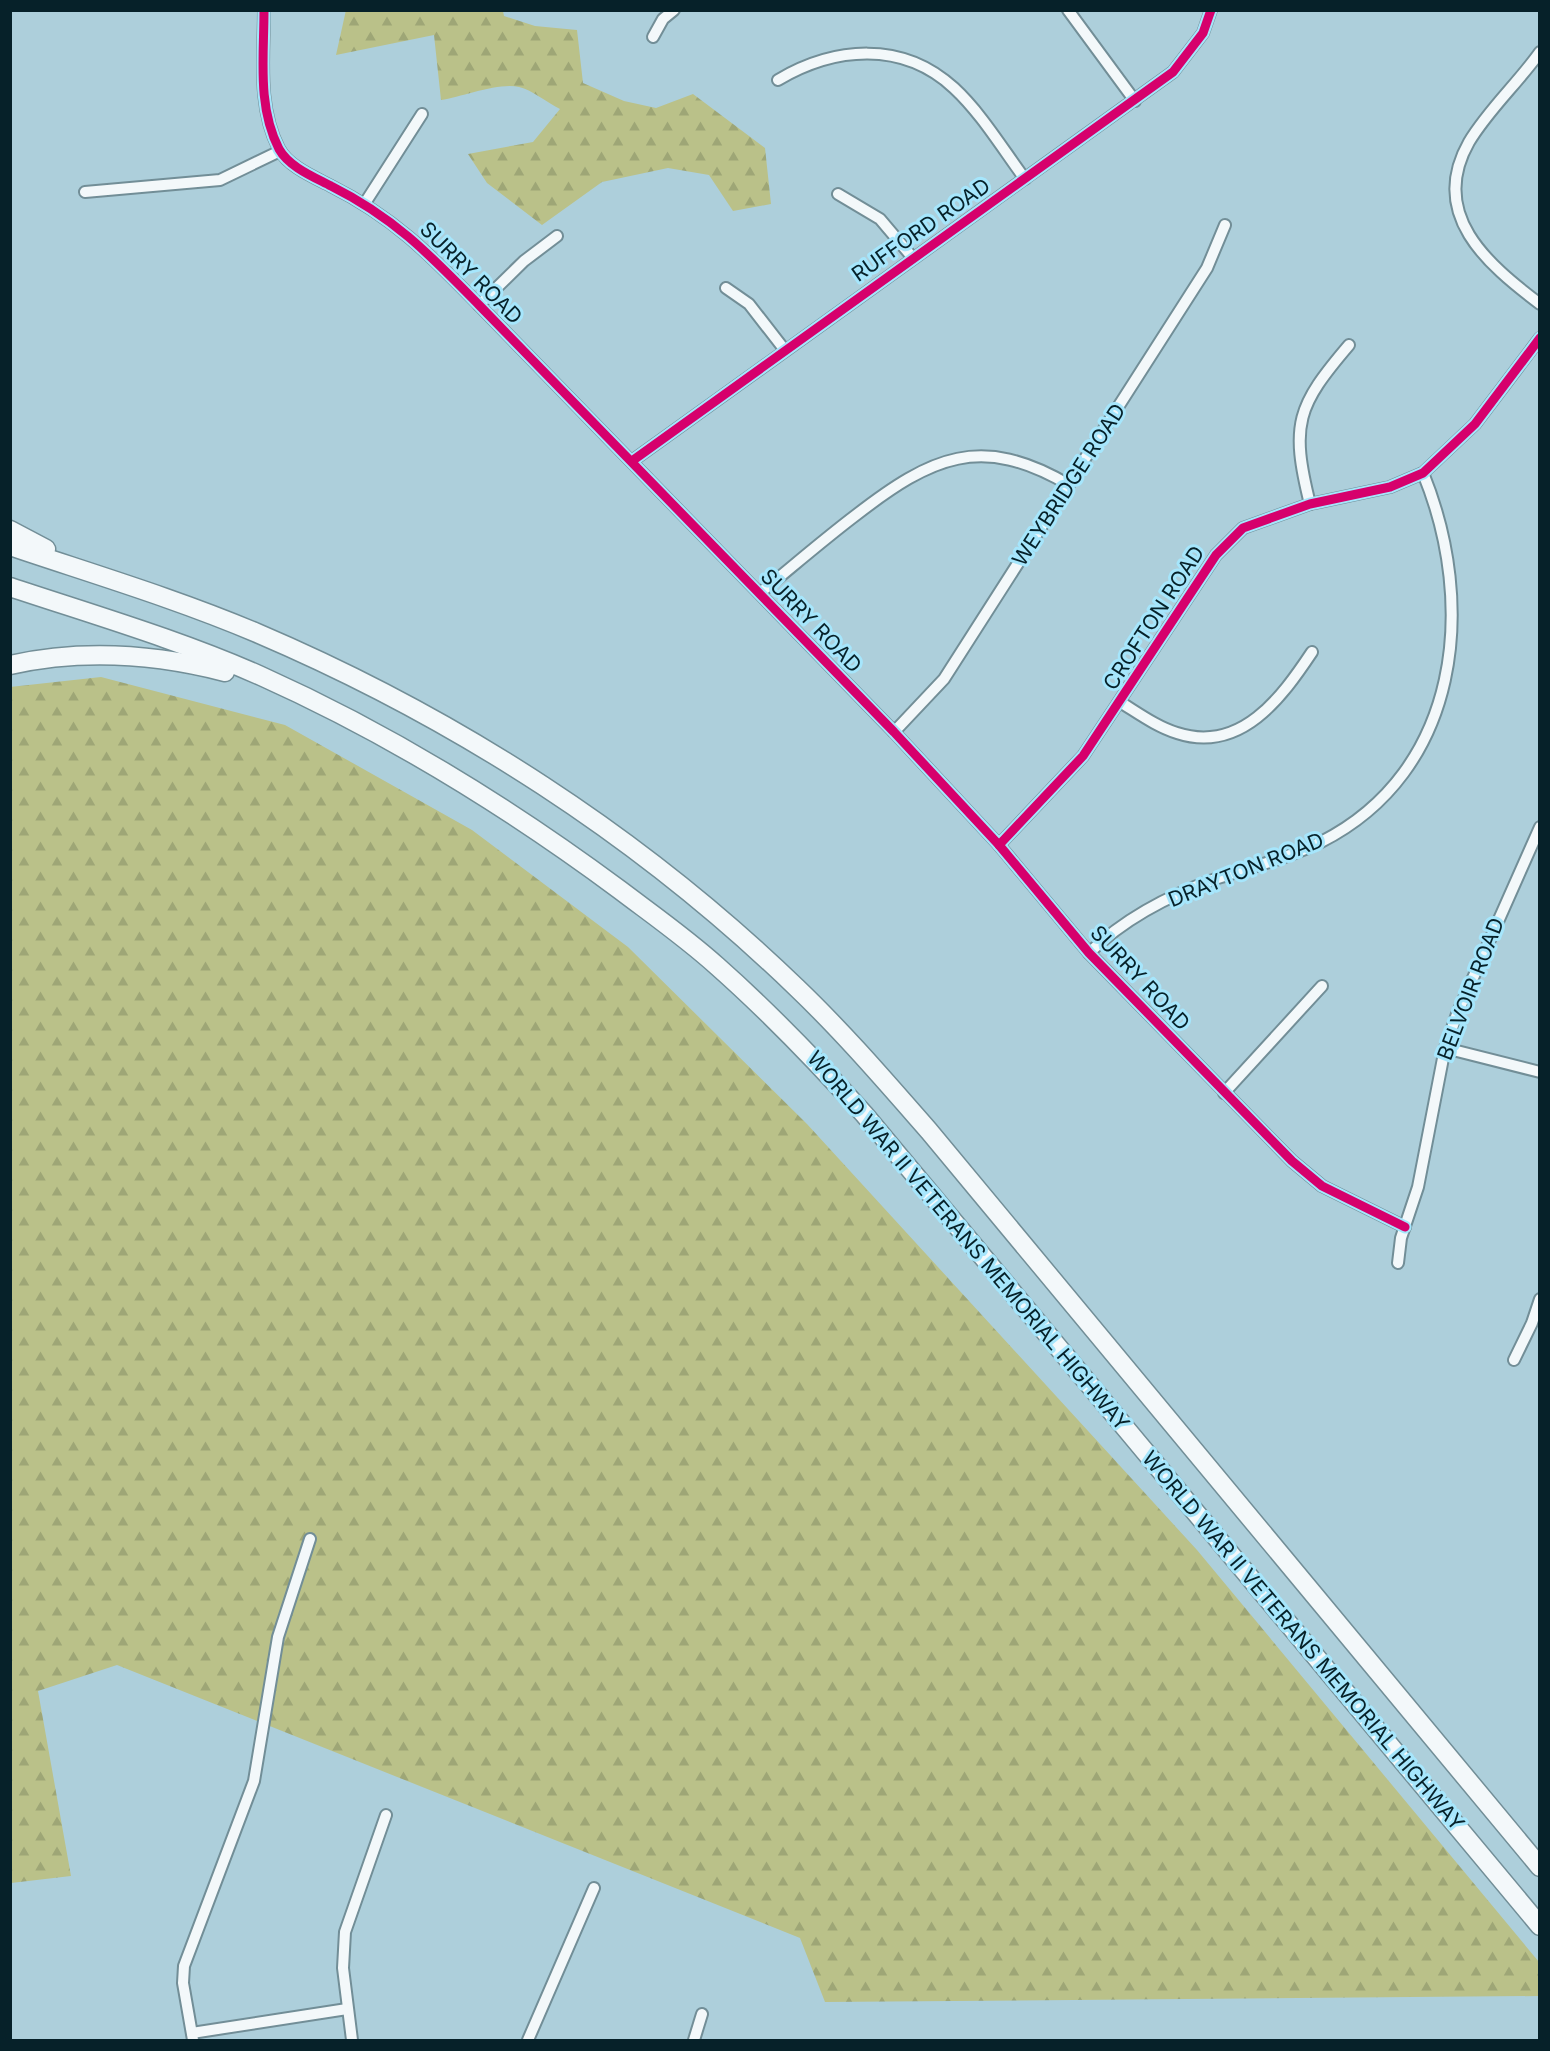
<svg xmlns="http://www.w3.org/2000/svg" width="1550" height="2051" viewBox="0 0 1550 2051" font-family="Inter,sans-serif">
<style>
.forest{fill:url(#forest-firs)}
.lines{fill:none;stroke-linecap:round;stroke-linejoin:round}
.street-casing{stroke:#728e97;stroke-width:14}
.highway-casing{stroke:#728e97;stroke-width:21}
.street{stroke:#f3f8fa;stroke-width:10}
.highway{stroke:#f3f8fa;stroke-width:18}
.cycleway-casing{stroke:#a6e6fc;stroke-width:13}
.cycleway{stroke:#d6006c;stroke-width:9}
.labels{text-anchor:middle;stroke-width:6;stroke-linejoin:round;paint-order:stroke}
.street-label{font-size:21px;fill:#062129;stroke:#a6e6fc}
</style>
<defs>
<pattern id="forest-firs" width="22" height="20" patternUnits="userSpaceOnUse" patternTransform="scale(1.5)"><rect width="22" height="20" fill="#bac189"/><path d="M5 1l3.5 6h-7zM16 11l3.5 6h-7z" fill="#9ea676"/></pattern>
</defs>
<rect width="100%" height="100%" fill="#adcfdb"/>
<g class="forest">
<path d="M346 10 503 11 504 16 535 26 577 30 583 83 624 101 656 108 693 94 765 148 771 204 733 211 709 175 668 168 602 182 542 225 487 183 468 154 533 142 560 109C548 103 532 90 519 87 499 82 462 97 441 100L434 35 336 55Z"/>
<polygon points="101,677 285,725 472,830 628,947 807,1124 1197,1550 1539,1962 1539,1996 825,2002 800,1938 117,1665 38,1691 71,1876 11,1883 10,687"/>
</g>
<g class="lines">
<defs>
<g id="street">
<path d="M264 10C264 57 257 106 279 149 289 167 314 177 331 186 395 218 430 255 479 305L894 732 999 845 1089 953 1292 1161 1322 1186 1405 1227"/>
<polyline points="1068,10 1135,101"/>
<polyline points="653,37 663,19 674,10"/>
<path d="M1540 52C1518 83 1488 110 1469 142 1428 214 1487 264 1540 304"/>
<path d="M778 80C834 47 902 40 954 88 981 113 1002 148 1025 179"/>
<polyline points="85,192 220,180 280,151"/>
<polyline points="838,194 880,219 913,258"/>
<polyline points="365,203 422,114"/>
<polyline points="726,288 749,304 784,349"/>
<polyline points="479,305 524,261 557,236"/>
<polyline points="632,461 1173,72 1203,33 1211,10"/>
<path d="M1310 504C1290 424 1297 406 1349 345"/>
<path d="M760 593C792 567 823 540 856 515 931 457 981 433 1069 485"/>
<path d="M1120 702C1138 713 1157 727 1177 733 1241 754 1282 697 1312 652"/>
<polyline points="894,732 944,679 1207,268 1225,225"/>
<polyline points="999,845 1083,756 1216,555 1243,528 1310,504 1390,487 1423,473 1475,424 1540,338"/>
<path d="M1089 953C1124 919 1172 894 1218 878 1252 867 1288 858 1321 842 1461 771 1477 605 1423 473"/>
<polyline points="1445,1048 1540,1072"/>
<polyline points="1224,1093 1322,986"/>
<polyline points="1398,1263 1401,1238 1418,1187 1445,1048 1457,1014 1540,827"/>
<polyline points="1514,1360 1532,1323 1540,1299"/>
<polyline points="192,2033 347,2009"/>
<polyline points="193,2040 183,1983 184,1966 254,1781 278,1637 310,1539"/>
<polyline points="352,2040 343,1968 345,1932 386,1815"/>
<polyline points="528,2040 594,1888"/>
<polyline points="694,2040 702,2014"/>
</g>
<g id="highway">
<polyline points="10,530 46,549"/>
<path d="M10 546C93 574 177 599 257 633 456 718 641 837 797 988 844 1033 886 1082 929 1131L1540 1867"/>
<path d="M10 587C94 615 180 640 261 676 388 733 508 807 620 890 653 915 686 938 717 966 769 1012 817 1062 864 1114L1540 1926"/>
<path d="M10 665C82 649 155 654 225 672"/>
</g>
</defs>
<use href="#street" class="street-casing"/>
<use href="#highway" class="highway-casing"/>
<use href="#street" class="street"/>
<use href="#highway" class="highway"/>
<defs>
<g id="cycleway">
<path d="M264 10C264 57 257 106 279 149 289 167 314 177 331 186 395 218 430 255 479 305L894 732 999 845 1089 953 1292 1161 1322 1186 1405 1227"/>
<polyline points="632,461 1173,72 1203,33 1211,10"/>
<polyline points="999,845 1083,756 1216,555 1243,528 1310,504 1390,487 1423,473 1475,424 1540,338"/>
</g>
</defs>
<use href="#cycleway" class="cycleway-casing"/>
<use href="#cycleway" class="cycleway"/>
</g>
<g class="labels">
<g class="street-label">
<text transform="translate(921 230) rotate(-35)" y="7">RUFFORD ROAD</text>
<text transform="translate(471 273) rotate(45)" y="7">SURRY ROAD</text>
<text transform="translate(1069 485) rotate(-57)" y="7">WEYBRIDGE ROAD</text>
<text transform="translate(1154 618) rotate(-57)" y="7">CROFTON ROAD</text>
<text transform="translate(811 621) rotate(46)" y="7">SURRY ROAD</text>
<text transform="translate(1246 870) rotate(-22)" y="7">DRAYTON ROAD</text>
<text transform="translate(1140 978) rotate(47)" y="7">SURRY ROAD</text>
<text transform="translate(1471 989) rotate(-69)" y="7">BELVOIR ROAD</text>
<text transform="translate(968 1241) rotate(50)" y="7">WORLD WAR II VETERANS MEMORIAL HIGHWAY</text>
<text transform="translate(1303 1641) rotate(50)" y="7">WORLD WAR II VETERANS MEMORIAL HIGHWAY</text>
</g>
</g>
<rect width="1550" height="2051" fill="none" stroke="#062129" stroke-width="24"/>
</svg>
